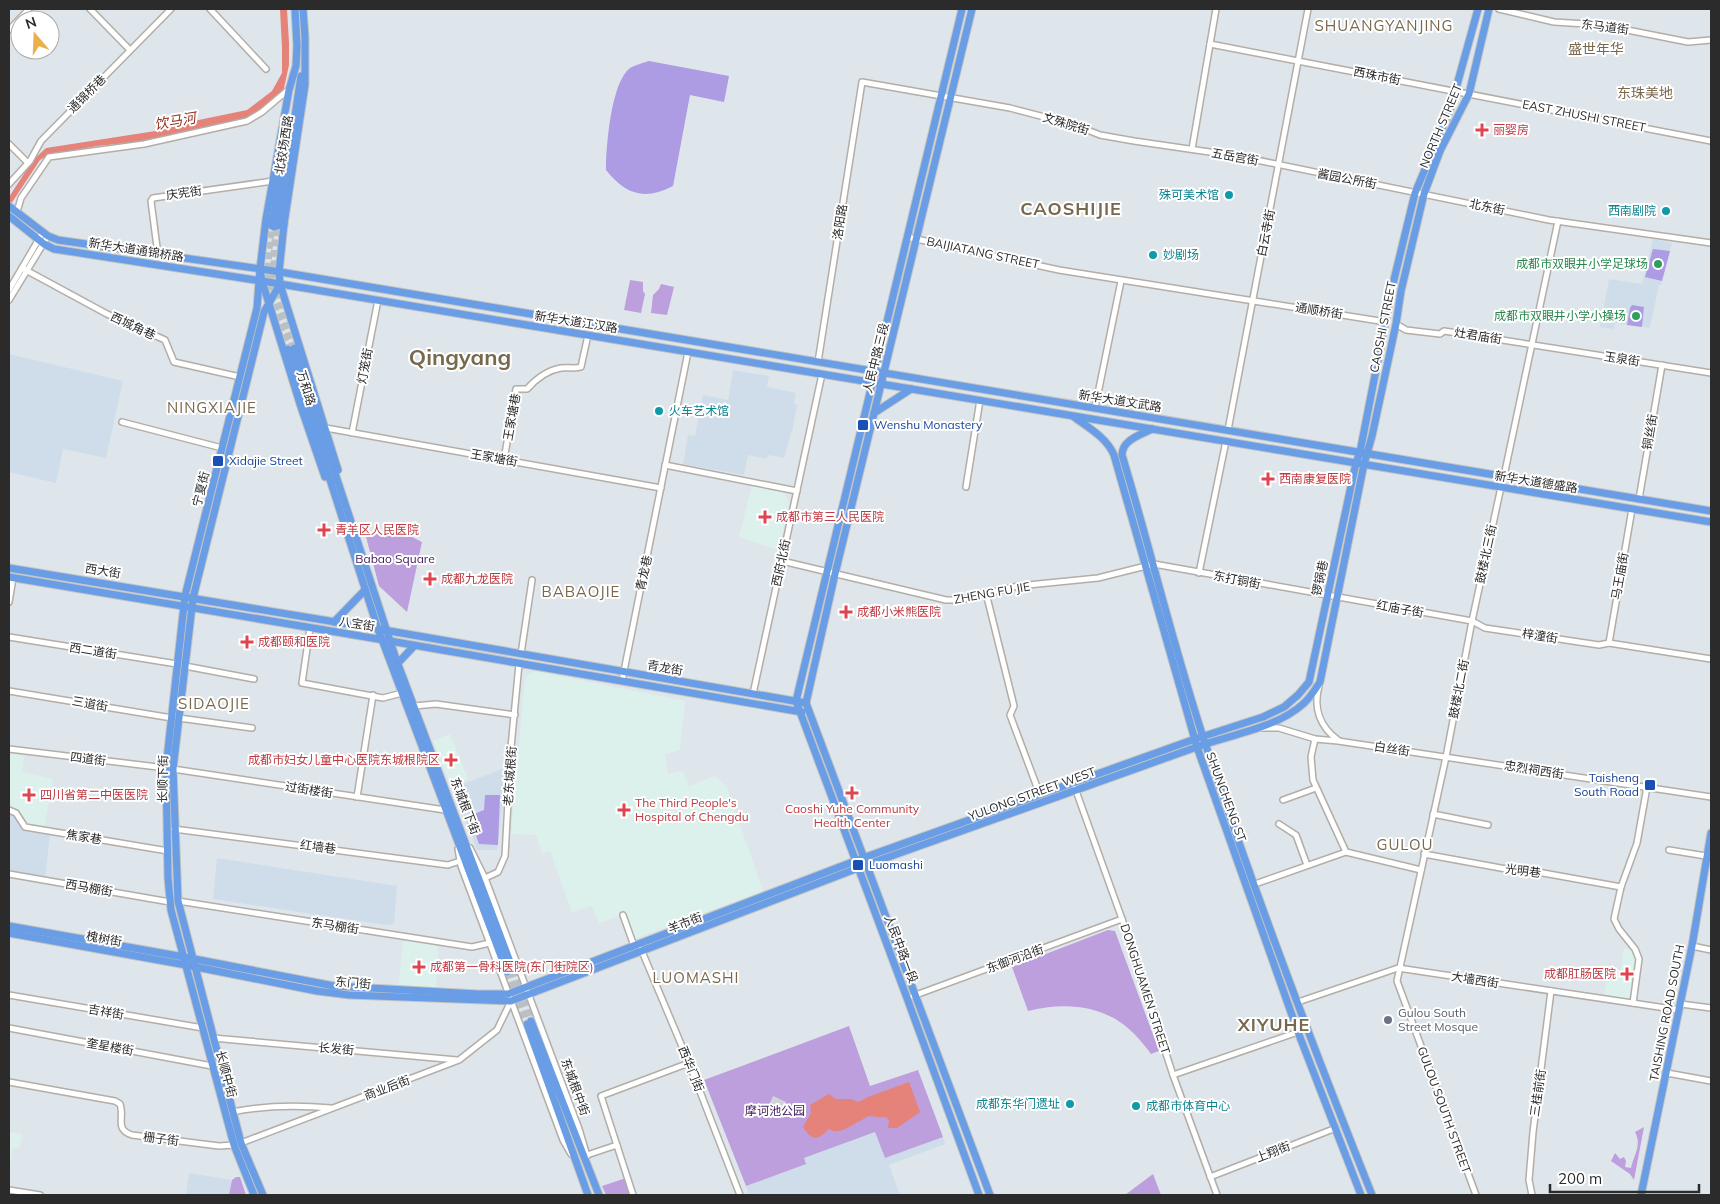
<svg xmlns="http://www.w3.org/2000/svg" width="1720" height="1204" viewBox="0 0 1720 1204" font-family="Mulish,'Noto Sans SC',sans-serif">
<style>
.education{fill:#cfddeb}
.medical{fill:#dcf1ec}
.green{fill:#bd9fdd}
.pitch{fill:#ad9be4}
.plaza{fill:#d0d4d8}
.water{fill:#e58279}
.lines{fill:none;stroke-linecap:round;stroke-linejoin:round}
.major-tunnel{stroke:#bac1c5;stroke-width:7;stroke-dasharray:7 3.5;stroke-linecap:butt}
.minor-casing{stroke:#b2aea7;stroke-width:8}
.major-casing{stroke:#c4c4c4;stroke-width:9}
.minor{stroke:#fff;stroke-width:5}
.major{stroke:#699de5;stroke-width:7}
.health-dot{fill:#e0444e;stroke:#fff;stroke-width:2}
.culture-dot{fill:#0f9aa8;stroke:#fff;stroke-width:2}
.leisure-dot{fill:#2e9e5b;stroke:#fff;stroke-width:2}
.transit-dot{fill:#1a4fb4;stroke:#fff;stroke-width:2}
.worship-dot{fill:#6b7280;stroke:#fff;stroke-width:2}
.labels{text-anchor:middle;stroke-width:4;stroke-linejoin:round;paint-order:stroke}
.street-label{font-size:12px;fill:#2b2b2b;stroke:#fff}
.health-label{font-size:12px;fill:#be3a42;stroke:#fff;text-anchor:start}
.culture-label{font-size:12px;fill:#0d838f;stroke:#fff;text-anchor:end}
.leisure-label{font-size:12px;fill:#27864d;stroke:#fff;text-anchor:end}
.transit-label{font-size:12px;fill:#164399;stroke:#fff;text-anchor:start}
.park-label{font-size:12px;fill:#482062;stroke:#fff}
.worship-label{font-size:12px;fill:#5b616d;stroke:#fff;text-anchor:start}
.neighbourhood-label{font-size:14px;fill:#78694e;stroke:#fff}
.water-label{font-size:14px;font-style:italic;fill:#912c18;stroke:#fff}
.quarter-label{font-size:15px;letter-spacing:1px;fill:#78694e;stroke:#fff}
.district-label{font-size:18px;font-weight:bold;letter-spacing:1px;fill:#78694e;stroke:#fff}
.town-label{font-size:22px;font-weight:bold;fill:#78694e;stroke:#fff}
</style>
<rect width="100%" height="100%" fill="#dee6eb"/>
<g class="education">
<polygon points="1653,239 1672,243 1661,285 1659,285 1650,328 1615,323 1614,329 1600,327 1609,279 1642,284"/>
<polygon points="9,354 123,381 106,458 63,449 56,483 9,472"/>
<polygon points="733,370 769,376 767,387 796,393 794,404 797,405 792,433 791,433 784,458 769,455 766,459 748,455 744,475 683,464 688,435 695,436 703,395 728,400"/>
<polygon points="507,767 497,850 477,850 453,788"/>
<polygon points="9,813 15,815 25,831 50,835 45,878 9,872"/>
<polygon points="217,858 397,886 394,924 387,925 213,899"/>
<polygon points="875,1132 885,1158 943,1137 945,1144 889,1165 900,1195 749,1195 746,1186 805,1164 804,1158"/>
<polygon points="189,1173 232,1180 229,1195 186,1195"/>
</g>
<g class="medical">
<polygon points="752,485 783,491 789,503 779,550 739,537"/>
<polygon points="534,671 685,701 680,750 665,754 668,774 683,771 689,786 715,776 727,787 763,891 634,939 625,914 599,923 592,906 572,912 550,851 542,854 536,835 511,834 525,678"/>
<polygon points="450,734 468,779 451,786 433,741"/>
<polygon points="9,753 24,756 22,772 53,779 44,830 25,827 17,813 9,810"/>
<polygon points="404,939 438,946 436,990 398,988"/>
<polygon points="1624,948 1633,951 1637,960 1631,1000 1604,994 1609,973 1620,974"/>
<polygon points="9,1132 22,1134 19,1148 13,1148 9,1172"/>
</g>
<g class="green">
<polygon points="630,280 643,282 643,291 645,294 641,313 624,310"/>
<polygon points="661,284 674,287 667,315 651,313 653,295 659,289"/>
<polygon points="365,533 412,537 422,542 407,612 379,586"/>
<path d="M1108 930 1115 931 1159 1051 1151 1054C1145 1046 1138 1037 1130 1030 1102 1004 1063 1002 1028 1011L1012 967Z"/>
<polygon points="849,1026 870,1086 918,1070 943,1137 885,1158 875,1132 804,1158 806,1164 746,1186 704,1080"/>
<path d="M1644 1127 1634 1180 1630 1174 1611 1161 1615 1153 1620 1159 1624 1157 1626 1161 1625 1167 1631 1168C1634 1155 1642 1145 1635 1132Z"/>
<polygon points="1153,1174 1161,1195 1125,1195"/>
<polygon points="236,1177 240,1177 246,1195 229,1195 232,1180"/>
<polygon points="626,1178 631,1195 606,1195 602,1186"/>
</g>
<g class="pitch">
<path d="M649 61 729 76 724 102 690 95 673 186C644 201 625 194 606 170 606 147 611 82 630 68 635 65 643 63 649 61Z"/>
<polygon points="1653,249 1670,251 1662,281 1645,277"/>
<polygon points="1632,305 1644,307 1642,327 1627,325 1630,308"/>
<polygon points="485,795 500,795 498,845 479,844 469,816 484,810"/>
</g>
<polygon class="plaza" points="773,1096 786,1102 779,1118 766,1112"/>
<g class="water">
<polygon points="280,9 287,9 289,43 289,65 284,88 274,101 245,121 198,129 156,140 97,146 48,155 40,160 9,207 9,197 33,160 46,148 162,130 189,122 247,110 272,91 282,73 282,48"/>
<path d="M909 1082 920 1112 897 1128H888L889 1120 886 1117C878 1118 875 1116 869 1116 868 1116 864 1119 862 1120 851 1124 841 1136 829 1129 817 1140 813 1142 803 1127L811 1113 810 1105 829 1094 836 1099H851L859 1102 868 1097Z"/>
</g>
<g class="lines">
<g class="major-tunnel">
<path d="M273 221C270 240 267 259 269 278 271 302 281 326 288 349"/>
<path d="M277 229C268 271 282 309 294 348"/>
<polyline points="513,970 531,1021"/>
<polyline points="507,972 527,1024"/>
</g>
<defs>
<g id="minor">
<polyline points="90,9 130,50"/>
<polyline points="210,9 266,69"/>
<polyline points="1499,9 1554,22 1602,25 1688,42 1711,40"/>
<polyline points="9,30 29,9"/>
<polyline points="1210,44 1711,141"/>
<polyline points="9,144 28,163"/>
<polyline points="1192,149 1216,9"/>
<polyline points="9,184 30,161 41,141 171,9"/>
<polyline points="17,212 21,198 49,157 144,144 247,121 262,112 288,90"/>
<polyline points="907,237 1059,270 1386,322"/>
<polyline points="158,255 151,201 153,198 273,181"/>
<polyline points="22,268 107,314 165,340 174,362 240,377"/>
<polyline points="9,290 43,232"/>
<polyline points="9,300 48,236"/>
<polyline points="1396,324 1406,330 1440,334 1444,331 1477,336 1711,373"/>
<polyline points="818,362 862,82 1010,108 1075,125 1100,135 1134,141 1237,156 1549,220 1711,243"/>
<polyline points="1095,408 1121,281"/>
<polyline points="122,422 222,448"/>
<polyline points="326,428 661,488"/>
<polyline points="1228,430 1308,9"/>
<polyline points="352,433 378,300"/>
<path d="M504 460 516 389H527C536 379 548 370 561 368 568 367 575 369 581 367L588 335"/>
<polyline points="665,465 797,491"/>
<polyline points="1504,476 1558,221"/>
<polyline points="966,487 980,400"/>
<polyline points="1639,499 1662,365"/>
<polyline points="782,561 946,600 960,600 1018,586 1098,578 1154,564 1472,621 1485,628 1599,645 1609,643 1711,659"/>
<polyline points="1199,573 1226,441"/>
<polyline points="986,593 1014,706 1010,715 1040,795"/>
<polyline points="9,602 13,578"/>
<polyline points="310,628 302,683 383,698 402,693"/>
<polyline points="9,637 177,664"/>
<polyline points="1609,643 1632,509"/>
<polyline points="521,654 532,580"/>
<polyline points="185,666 254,679"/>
<polyline points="622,681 688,352"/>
<path d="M1319 686C1313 708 1320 727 1338 740"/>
<polyline points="9,691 172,718"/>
<polyline points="753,694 822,374"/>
<polyline points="414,706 436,704 515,715"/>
<polyline points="179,718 252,728"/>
<polyline points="1263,728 1279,728 1315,739 1338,741 1711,797"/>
<polyline points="1315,739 1311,757 1313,780 1346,852 1421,870"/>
<polyline points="9,749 166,768"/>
<polyline points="173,769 445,810"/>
<polyline points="1075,788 1122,919 1173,1075 1217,1195"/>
<polyline points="357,797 373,695"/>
<polyline points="1283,800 1316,788"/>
<polyline points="9,810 16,813 25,827 168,851"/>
<polyline points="1433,814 1488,825"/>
<polyline points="1279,824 1296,835 1307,865"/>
<polyline points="174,829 448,865 460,861"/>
<polyline points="470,848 485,878 579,1129 587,1156"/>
<polyline points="458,849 461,866 563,1140 571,1154"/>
<polyline points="1669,850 1706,856"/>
<polyline points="1424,854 1517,871 1532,871 1621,887"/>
<polyline points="9,874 170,902"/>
<polyline points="485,878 498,872 505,856 511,747 519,664"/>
<polyline points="1255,884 1346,852"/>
<polyline points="178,901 472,947 490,943"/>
<polyline points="623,915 634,946"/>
<polyline points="1692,946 1711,950"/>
<polyline points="641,949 689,1063 740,1195"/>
<polyline points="9,995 203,1028"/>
<polyline points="913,996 1122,919"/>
<polyline points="1298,1002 1398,968 1679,1010"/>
<polyline points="1633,1003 1639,959 1635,949 1619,929 1614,919 1621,887 1637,843 1647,787"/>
<polyline points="1681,1004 1711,1008"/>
<polyline points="9,1028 212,1066"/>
<polyline points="213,1038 457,1060"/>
<polyline points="1667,1073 1711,1081"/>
<polyline points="1173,1075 1298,1032"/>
<path d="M9 1082 115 1101 120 1104C125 1118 114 1129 132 1135L219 1146 234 1145"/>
<path d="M232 1112C266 1105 297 1105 331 1108"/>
<polyline points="241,1143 459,1060 497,1030 511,1001"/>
<polyline points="587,1155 617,1145"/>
<polyline points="1210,1177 1336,1128"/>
<polyline points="9,1190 40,1195"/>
<polyline points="633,1195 601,1096 689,1063"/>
<polyline points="1476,1195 1397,981 1446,757 1472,621 1501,487"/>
<polyline points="1532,1195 1529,1180 1533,1132 1551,991"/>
</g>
<g id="major">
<polyline points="295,9 297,46 296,66 289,90 266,219 260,269 262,281 300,404 325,477"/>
<polyline points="303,9 305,37 305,85 284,224 279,272 280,284 338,470"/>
<polyline points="962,9 796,701 907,998 979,1195"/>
<polyline points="972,9 835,574 806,703 990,1195"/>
<polyline points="9,206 48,236 58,240 268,270 1711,511"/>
<polyline points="9,216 44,244 54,249 268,282 1711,522"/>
<polyline points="267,219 269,224 274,227 284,224"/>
<polyline points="273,220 287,128"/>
<polyline points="279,222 301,76"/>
<polyline points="294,348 396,659 513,970"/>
<polyline points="288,349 378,629 507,972"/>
<polyline points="874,413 911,389"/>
<path d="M1074 417C1089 428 1107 438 1114 455L1197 747 1298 1032 1361 1195"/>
<path d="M1152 429C1140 435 1122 440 1122 455 1151 551 1174 650 1206 746 1256 897 1313 1047 1372 1195"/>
<polyline points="9,568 378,629 806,703"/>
<polyline points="9,577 390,641 802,712"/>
<polyline points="334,622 365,590"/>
<polyline points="398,663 414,646"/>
<polyline points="9,926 184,957 334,986 478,994 508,994 863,858 1195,739 1263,717 1284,707 1298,695 1309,682 1356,463 1360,452 1392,288 1415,193 1450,110 1478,9"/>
<path d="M9 933 186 965 317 991 349 995 511 1001 866 865 1205 744C1236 734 1279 726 1303 704 1310 698 1315 690 1320 682L1364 464 1372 436 1396 324 1401 291 1424 194 1440 151 1469 94 1489 9"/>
<polyline points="531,1021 599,1195"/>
<polyline points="527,1024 588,1195"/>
<polyline points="254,1195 234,1145 171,910 168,878 166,768 185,596 257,308 260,269"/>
<polyline points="263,1195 241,1143 178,901 173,769 193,598 264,312 280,284"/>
<polyline points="1641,1195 1692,946 1711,833"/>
</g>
</defs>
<use href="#minor" class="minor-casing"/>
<use href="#major" class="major-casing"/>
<use href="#minor" class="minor"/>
<use href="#major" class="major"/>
</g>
<g class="health-dot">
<path d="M1479.5 122.5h5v5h5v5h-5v5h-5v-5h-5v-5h5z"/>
<path d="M1265.5 471.5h5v5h5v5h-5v5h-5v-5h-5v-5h5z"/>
<path d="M762.5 509.5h5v5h5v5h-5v5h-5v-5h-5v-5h5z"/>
<path d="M321.5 522.5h5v5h5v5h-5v5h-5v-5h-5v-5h5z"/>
<path d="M427.5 571.5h5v5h5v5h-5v5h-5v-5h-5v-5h5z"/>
<path d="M843.5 604.5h5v5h5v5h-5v5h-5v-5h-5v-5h5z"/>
<path d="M244.5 634.5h5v5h5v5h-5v5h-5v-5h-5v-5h5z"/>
<path d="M448.5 752.5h5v5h5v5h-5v5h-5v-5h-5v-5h5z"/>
<path d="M849.5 785.5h5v5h5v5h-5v5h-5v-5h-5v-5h5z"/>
<path d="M26.5 787.5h5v5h5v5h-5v5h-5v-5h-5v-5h5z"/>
<path d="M621.5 802.5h5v5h5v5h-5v5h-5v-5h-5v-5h5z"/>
<path d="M416.5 959.5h5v5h5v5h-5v5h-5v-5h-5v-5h5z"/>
<path d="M1624.5 966.5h5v5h5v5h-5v5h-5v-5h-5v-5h5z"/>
</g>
<g class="culture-dot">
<circle cx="1229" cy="195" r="5"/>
<circle cx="1666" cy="211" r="5"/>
<circle cx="1153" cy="255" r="5"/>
<circle cx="659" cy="411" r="5"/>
<circle cx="1070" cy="1104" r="5"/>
<circle cx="1136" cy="1106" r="5"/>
</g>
<g class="leisure-dot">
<circle cx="1658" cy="264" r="5"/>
<circle cx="1636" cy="316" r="5"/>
</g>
<g class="transit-dot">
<rect x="857" y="419" width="12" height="12" rx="2.5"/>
<rect x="212" y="455" width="12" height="12" rx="2.5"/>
<rect x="1644" y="779" width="12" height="12" rx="2.5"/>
<rect x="852" y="859" width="12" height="12" rx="2.5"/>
</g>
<circle class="worship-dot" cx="1388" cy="1020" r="5"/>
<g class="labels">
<g class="street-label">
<text transform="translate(1605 27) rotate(7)" y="4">东马道街</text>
<text transform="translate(1377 76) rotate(11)" y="4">西珠市街</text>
<text transform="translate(87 94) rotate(-45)" y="4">通锦桥巷</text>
<text transform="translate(1584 116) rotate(11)" y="4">EAST ZHUSHI STREET</text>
<text transform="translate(1066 124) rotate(17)" y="4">文殊院街</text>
<text transform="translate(1441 126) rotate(-67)" y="4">NORTH STREET</text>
<text transform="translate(284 145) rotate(-81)" y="4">北较场西路</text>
<text transform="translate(1235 157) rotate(10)" y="4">五岳宫街</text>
<text transform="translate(1347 179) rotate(11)" y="4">酱园公所街</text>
<text transform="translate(184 193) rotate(-8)" y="4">庆宪街</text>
<text transform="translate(1487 207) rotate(12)" y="4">北东街</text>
<text transform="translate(840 222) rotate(-81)" y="4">洛阳路</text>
<text transform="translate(1266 233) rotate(-79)" y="4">白云寺街</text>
<text transform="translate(136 250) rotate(9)" y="4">新华大道通锦桥路</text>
<text transform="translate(983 253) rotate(12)" y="4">BAIJIATANG STREET</text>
<text transform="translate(1319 311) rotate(9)" y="4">通顺桥街</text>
<text transform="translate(576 322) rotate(9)" y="4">新华大道江汉路</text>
<text transform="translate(133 326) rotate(25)" y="4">西城角巷</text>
<text transform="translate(1383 327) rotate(-79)" y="4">CAOSHI STREET</text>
<text transform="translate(1478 336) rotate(9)" y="4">灶君庙街</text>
<text transform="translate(876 358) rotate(-76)" y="4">人民中路三段</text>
<text transform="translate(1622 359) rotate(9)" y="4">玉泉街</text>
<text transform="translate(365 366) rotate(-79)" y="4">灯笼街</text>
<text transform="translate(306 388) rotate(72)" y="4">万和路</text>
<text transform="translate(1120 401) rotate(9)" y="4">新华大道文武路</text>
<text transform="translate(512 417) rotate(-80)" y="4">王家塘巷</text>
<text transform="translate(1650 432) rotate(-80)" y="4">铜丝街</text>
<text transform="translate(494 458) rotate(10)" y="4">王家塘街</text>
<text transform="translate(1536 482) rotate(9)" y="4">新华大道德盛路</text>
<text transform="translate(201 489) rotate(-76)" y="4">宁夏街</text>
<text transform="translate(1486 554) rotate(-78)" y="4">鼓楼北三街</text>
<text transform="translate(781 563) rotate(-78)" y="4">西府北街</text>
<text transform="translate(103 571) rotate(9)" y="4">西大街</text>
<text transform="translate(644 573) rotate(-78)" y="4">青龙巷</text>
<text transform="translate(1620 576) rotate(-80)" y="4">马王庙街</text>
<text transform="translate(1320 578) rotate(-78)" y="4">锣锅巷</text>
<text transform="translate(1237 580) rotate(11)" y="4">东打铜街</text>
<text transform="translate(992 593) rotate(-10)" y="4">ZHENG FU JIE</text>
<text transform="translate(1400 609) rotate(10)" y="4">红庙子街</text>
<text transform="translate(357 624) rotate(9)" y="4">八宝街</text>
<text transform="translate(1540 636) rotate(9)" y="4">梓潼街</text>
<text transform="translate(93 651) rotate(9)" y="4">西二道街</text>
<text transform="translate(665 668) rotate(10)" y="4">青龙街</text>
<text transform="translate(1459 689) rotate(-79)" y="4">鼓楼北二街</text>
<text transform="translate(90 704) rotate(10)" y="4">三道街</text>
<text transform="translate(1392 749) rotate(9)" y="4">白丝街</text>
<text transform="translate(88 759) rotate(7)" y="4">四道街</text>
<text transform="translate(1534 770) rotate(9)" y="4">忠烈祠西街</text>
<text transform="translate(510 776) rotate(-86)" y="4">老东城根街</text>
<text transform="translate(163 779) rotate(-89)" y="4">长顺下街</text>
<text transform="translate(309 790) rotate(9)" y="4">过街楼街</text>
<text transform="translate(1032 794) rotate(-20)" y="4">YULONG STREET WEST</text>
<text transform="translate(1226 797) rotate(70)" y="4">SHUNCHENG ST</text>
<text transform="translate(465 806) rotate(69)" y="4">东城根下街</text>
<text transform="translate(84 837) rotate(9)" y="4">焦家巷</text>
<text transform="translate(318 847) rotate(8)" y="4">红墙巷</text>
<text transform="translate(1523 871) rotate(7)" y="4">光明巷</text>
<text transform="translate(89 888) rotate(10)" y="4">西马棚街</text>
<text transform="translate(685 923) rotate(-21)" y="4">羊市街</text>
<text transform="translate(335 926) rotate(9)" y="4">东马棚街</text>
<text transform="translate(104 939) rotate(10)" y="4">槐树街</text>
<text transform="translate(901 949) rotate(69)" y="4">人民中路一段</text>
<text transform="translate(1015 959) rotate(-20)" y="4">东御河沿街</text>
<text transform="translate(1475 980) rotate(9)" y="4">大墙西街</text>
<text transform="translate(353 983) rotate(5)" y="4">东门街</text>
<text transform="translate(1145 989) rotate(72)" y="4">DONGHUAMEN STREET</text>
<text transform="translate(106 1012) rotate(10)" y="4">吉祥街</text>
<text transform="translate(1667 1013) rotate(-79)" y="4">TAISHING ROAD SOUTH</text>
<text transform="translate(110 1047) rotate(10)" y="4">奎星楼街</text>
<text transform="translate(336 1049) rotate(5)" y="4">长发街</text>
<text transform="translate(691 1069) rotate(68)" y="4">西华门街</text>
<text transform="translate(226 1074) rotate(75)" y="4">长顺中街</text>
<text transform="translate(575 1087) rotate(70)" y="4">东城根中街</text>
<text transform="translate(387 1088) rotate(-21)" y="4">商业后街</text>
<text transform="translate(1538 1093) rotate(-82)" y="4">三桂前街</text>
<text transform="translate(1444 1110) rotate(70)" y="4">GULOU SOUTH STREET</text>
<text transform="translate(161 1139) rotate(7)" y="4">栅子街</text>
<text transform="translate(1273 1152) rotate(-21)" y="4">上翔街</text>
</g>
<g class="health-label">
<text x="1493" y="134">丽婴房</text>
<text x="1279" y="483">西南康复医院</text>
<text x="776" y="521">成都市第三人民医院</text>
<text x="335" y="534">青羊区人民医院</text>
<text x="441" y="583">成都九龙医院</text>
<text x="857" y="616">成都小米熊医院</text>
<text x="258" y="646">成都颐和医院</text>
<text x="440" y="764" text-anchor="end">成都市妇女儿童中心医院东城根院区</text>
<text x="40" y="799">四川省第二中医医院</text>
<text x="635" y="807">The Third People's<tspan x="635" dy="14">Hospital of Chengdu</tspan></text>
<text x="852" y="813" text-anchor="middle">Caoshi Yuhe Community<tspan x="852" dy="14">Health Center</tspan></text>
<text x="430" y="971">成都第一骨科医院(东门街院区)</text>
<text x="1616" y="978" text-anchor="end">成都肛肠医院</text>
</g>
<g class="culture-label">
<text x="1219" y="199">殊可美术馆</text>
<text x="1656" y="215">西南剧院</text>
<text x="1163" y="259" text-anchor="start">妙剧场</text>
<text x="669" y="415" text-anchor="start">火车艺术馆</text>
<text x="1060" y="1108">成都东华门遗址</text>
<text x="1146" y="1110" text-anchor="start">成都市体育中心</text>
</g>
<g class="leisure-label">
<text x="1648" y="268">成都市双眼井小学足球场</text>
<text x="1626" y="320">成都市双眼井小学小操场</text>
</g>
<g class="transit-label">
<text x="874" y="429">Wenshu Monastery</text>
<text x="229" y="465">Xidajie Street</text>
<text x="1639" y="782" text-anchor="end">Taisheng<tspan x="1639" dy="14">South Road</tspan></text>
<text x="869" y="869">Luomashi</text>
</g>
<g class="park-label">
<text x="395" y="563">Babao Square</text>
<text x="775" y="1115">摩诃池公园</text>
</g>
<g class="worship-label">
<text x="1398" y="1017">Gulou South<tspan x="1398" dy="14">Street Mosque</tspan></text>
</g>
<g class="neighbourhood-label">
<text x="1596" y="54">盛世年华</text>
<text x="1645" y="98">东珠美地</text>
</g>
<g class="water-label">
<text transform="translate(175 121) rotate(-10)" y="5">饮马河</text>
</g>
<g class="quarter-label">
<text x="1384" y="31">SHUANGYANJING</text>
<text x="212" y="413">NINGXIAJIE</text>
<text x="581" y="597">BABAOJIE</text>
<text x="214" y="709">SIDAOJIE</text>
<text x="1405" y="850">GULOU</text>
<text x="696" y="983">LUOMASHI</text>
</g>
<g class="district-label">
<text x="1071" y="215">CAOSHIJIE</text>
<text x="1274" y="1031">XIYUHE</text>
</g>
<g class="town-label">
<text x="460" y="365">Qingyang</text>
</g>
</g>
<rect width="1720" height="1204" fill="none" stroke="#2b2b2b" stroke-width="20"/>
<g transform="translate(35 35) rotate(341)"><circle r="24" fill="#ffffff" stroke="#aaaaaa"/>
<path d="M0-4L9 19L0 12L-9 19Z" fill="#ebb04b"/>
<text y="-8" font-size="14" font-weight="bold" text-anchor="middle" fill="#2b2b2b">N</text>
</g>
<path d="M1550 1184v8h149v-8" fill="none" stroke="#2b2b2b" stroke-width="2.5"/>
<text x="1558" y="1184" font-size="15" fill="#2b2b2b" stroke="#ffffff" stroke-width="4" paint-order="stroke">200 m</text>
</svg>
